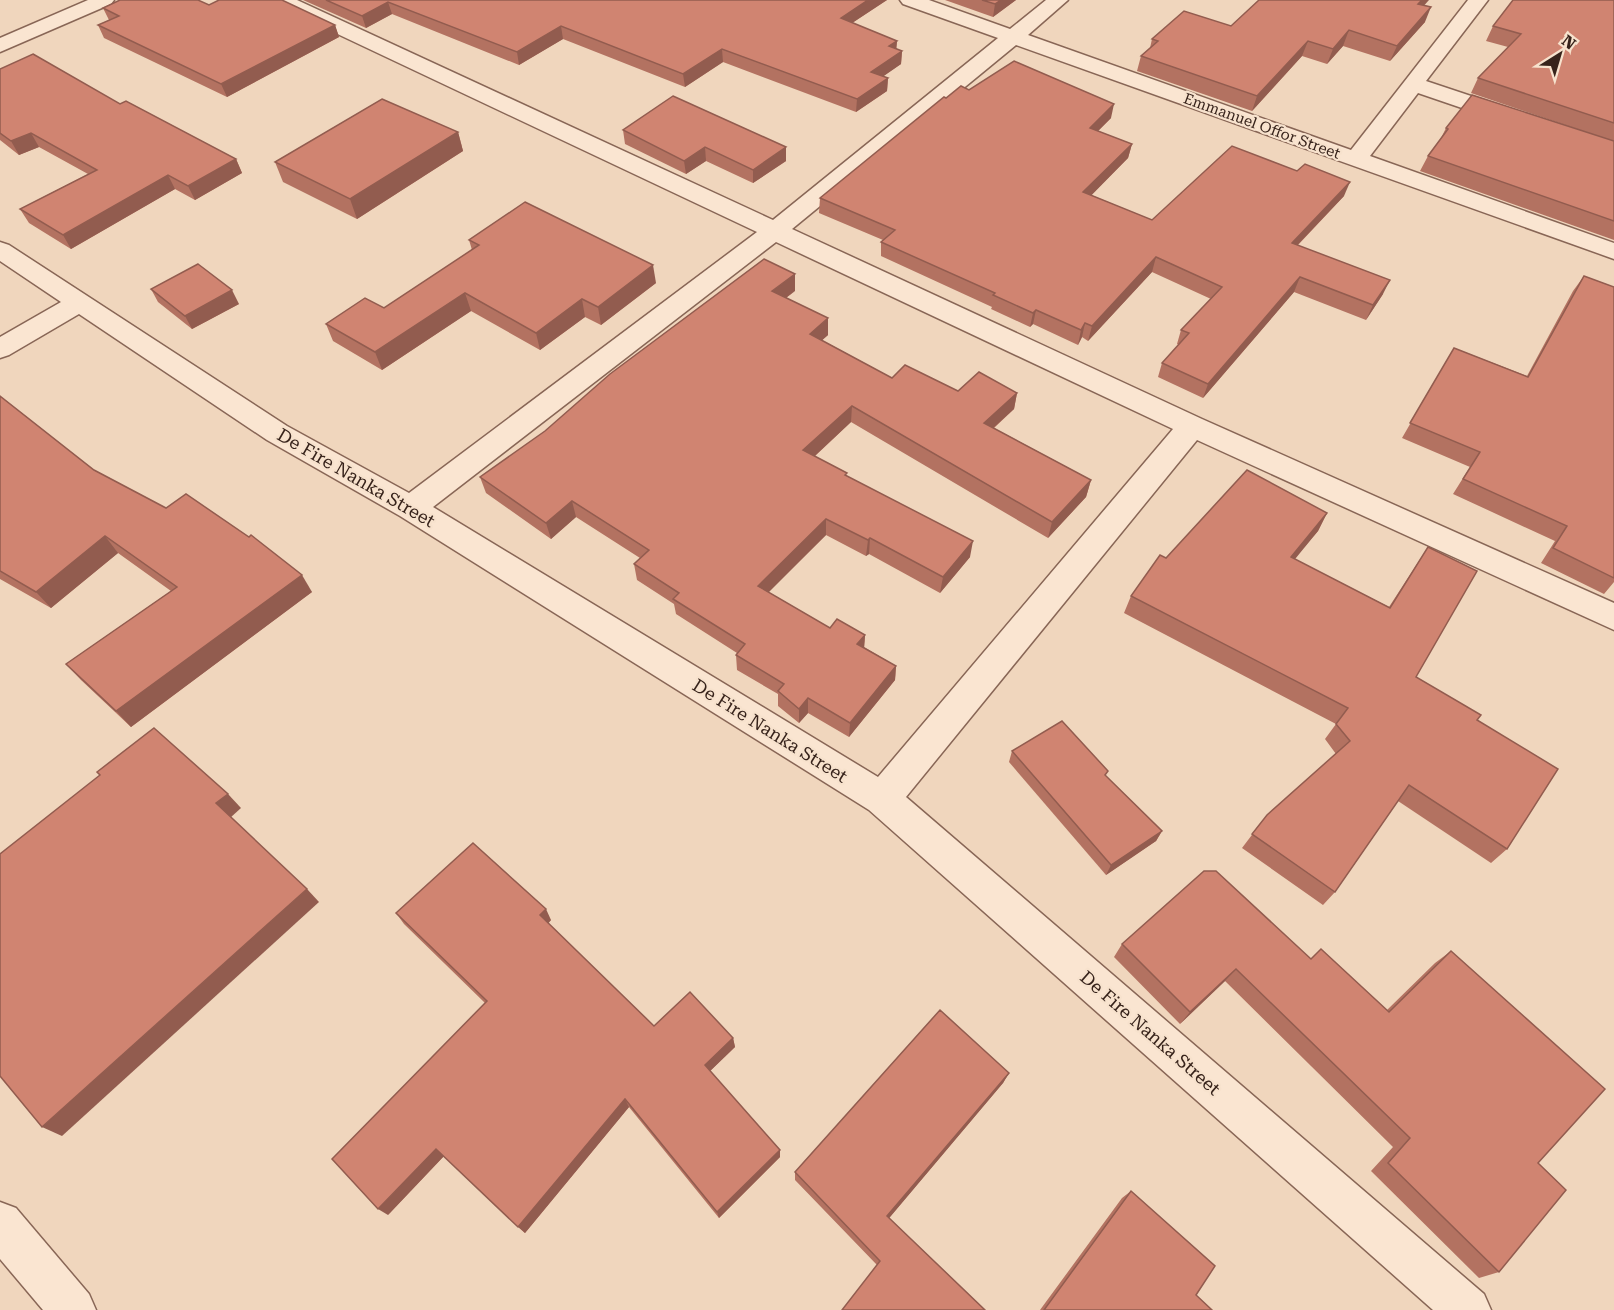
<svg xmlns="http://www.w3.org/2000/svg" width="1614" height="1310" viewBox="0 0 1614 1310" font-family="'Roboto Serif',serif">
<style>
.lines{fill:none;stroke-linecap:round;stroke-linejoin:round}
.minor-casing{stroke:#886656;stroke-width:3}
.minor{fill:#fae5d1;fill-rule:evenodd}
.wall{fill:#b37261}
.shaded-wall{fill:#925c4f}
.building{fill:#d08471;stroke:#925c4f;stroke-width:1.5}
.labels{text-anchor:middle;stroke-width:4.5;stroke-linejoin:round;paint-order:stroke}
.far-street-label{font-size:15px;fill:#37231b;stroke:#f7e2cd}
.street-label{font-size:18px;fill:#37231b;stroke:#f7e2cd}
</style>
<rect width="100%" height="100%" fill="#f0d6bd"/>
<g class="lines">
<defs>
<g id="minor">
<polygon points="88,0 114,0 111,4 0,52 0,38"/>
<path d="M271 0H297L773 220 998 38 903 4 900 0H929L1010 29 1046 0H1068L1028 35 1351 150 1468 0H1488L1426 81 1516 111 1519 116 1516 121 1508 123 1500 121 1418 93 1370 156 1614 243V259L1016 45 792 229 1202 419 1614 603V630L1197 440 906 797 1484 1294 1491 1310H1433L869 810 400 516 267 440 79 314 9 355 0 358V337L61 302 0 261V242L9 245 287 426 409 493 757 232 274 4ZM776 242 1173 429 878 777 433 507Z"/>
<polygon points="0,1202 16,1208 89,1294 96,1310 43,1310 0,1259"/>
</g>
</defs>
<use href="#minor" class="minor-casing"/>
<use href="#minor" class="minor"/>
</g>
<g class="wall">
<polygon points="303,0 887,0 852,23 897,41 896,49 902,51 901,64 883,76 888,78 887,91 856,112 723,62 685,87 563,39 519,65 392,14 366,28"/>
<polygon points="945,0 1016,0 993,17"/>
<polygon points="1614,0 1614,240 1420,171 1428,156 1441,138 1446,128 1577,129 1471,93 1478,78 1508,47 1486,41 1493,26"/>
<polygon points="209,5 335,25 339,37 227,97 104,38 98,25 109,20 103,8"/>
<polygon points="1424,5 1425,22 1390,61 1343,46 1327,64 1302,56 1252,111 1137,71 1141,56 1150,48 1152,39 1231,26"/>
<polygon points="0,69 120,104 236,159 242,173 195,200 175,189 71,249 29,223 20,209 88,174 39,147 19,155 0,140"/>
<polygon points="969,90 1111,118 1098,131 1132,144 1128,158 1091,195 1152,220 1344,196 1298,245 1383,294 1366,320 1294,292 1203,398 1158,377 1162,363 1179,345 1177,344 1181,330 1211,299 1152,272 1088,341 1082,337 1078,345 1033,324 1030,327 991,309 992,307 881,256 881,242 883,240 819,213 820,198 946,98"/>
<polygon points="623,130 786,161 753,183 706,161 686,174 625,144"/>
<polygon points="458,132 463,151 357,219 283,182 275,162"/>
<polygon points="469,240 656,283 601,325 585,317 540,350 471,311 382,370 333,341 326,324 384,308 472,250"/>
<polygon points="1584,276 1614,287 1614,582 1604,594 1541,563 1555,541 1453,494 1470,467 1402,438 1454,348 1527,376 1573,291"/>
<polygon points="151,289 239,304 192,329 158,302"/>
<polygon points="795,291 786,298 828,335 822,340 892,378 958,391 1017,393 1014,409 994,428 1091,480 1086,497 1048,538 851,422 815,456 970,557 940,593 869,554 866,556 826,535 768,592 830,628 865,635 864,647 896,666 895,680 849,737 808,713 799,723 778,706 778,694 737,670 736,655 737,653 676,614 674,604 637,580 634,564 640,558 576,517 551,539 486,493 480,477"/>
<polygon points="0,396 94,470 312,592 131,727 81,680 66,664 171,591 118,553 51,608 0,579"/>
<polygon points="1327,513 1318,531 1294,559 1389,607 1428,547 1416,677 1477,720 1507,849 1491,863 1398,801 1335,892 1323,905 1242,848 1267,815 1336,754 1325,739 1336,724 1124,613 1131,596 1166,558"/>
<polygon points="1012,751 1106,776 1162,831 1156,841 1106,875 1009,762"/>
<polygon points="396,913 551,920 548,923 654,1026 733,1038 735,1047 710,1071 780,1150 780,1157 719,1218 629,1107 525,1233 444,1156 388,1215 485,1003 404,924"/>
<polygon points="1122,944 1311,959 1387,1010 1435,963 1451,951 1538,1163 1499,1272 1479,1278 1371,1171 1393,1147 1225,981 1180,1024 1114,957"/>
<polygon points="1009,1073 1003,1083 889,1218 985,1310 877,1265 795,1180 795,1172"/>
<polygon points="1131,1191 1196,1295 1212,1310 1040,1310 1122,1198"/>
</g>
<g class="shaded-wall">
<polygon points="868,0 887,0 840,31 841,18"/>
<polygon points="1001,0 1016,0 993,17 995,4"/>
<polygon points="1422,0 1429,0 1412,19 1418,4"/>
<polygon points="388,2 392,14 366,28 362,16"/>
<polygon points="1431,7 1425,22 1390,61 1397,46"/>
<polygon points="335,25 339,37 227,97 221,84"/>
<polygon points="561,26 563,39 519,65 517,52"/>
<polygon points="1349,30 1343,46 1327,64 1333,49"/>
<polygon points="897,41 896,53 889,46"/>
<polygon points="1308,41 1302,56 1252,111 1257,96"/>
<polygon points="722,49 723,62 685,87 683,74"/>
<polygon points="902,51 901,64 871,85 871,72"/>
<polygon points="888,78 887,91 856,112 857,99"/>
<polygon points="1114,104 1111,118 1087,142 1090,128"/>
<polygon points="458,132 463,151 357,219 350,199"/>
<polygon points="31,133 39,147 19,155 11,141"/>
<polygon points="1132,144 1128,158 1080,207 1083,192"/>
<polygon points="705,147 706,161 686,174 684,161"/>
<polygon points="786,147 786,161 753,183 753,170"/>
<polygon points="236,159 242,173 195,200 188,186"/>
<polygon points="168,175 175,189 71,249 63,235"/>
<polygon points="1350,182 1344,196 1286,257 1292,243"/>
<polygon points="1156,257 1152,272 1088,341 1092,326"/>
<polygon points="653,265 656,283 601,325 598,307"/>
<polygon points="795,274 795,291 772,308 772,291"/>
<polygon points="1300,277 1294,292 1203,398 1208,384"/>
<polygon points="1390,280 1383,294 1366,320 1373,305"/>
<polygon points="232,290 239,304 192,329 185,316"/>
<polygon points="465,293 471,311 382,370 375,352"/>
<polygon points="582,299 585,317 540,350 536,333"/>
<polygon points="1036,310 1033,324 1030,327 1033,313"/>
<polygon points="828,318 828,335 810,351 810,334"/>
<polygon points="1085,323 1082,337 1078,345 1081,330"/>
<polygon points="1017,393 1014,409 981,439 984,423"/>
<polygon points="852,406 851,422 804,466 803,450"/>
<polygon points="1091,480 1086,497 1048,538 1052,522"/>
<polygon points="572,501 576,517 551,539 546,523"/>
<polygon points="1327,513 1318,531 1282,575 1291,557"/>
<polygon points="826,519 826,535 759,602 758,586"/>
<polygon points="105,536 118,553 51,608 36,592"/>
<polygon points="870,538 869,554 866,556 868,540"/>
<polygon points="973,541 970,557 940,593 943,577"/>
<polygon points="302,575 312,592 131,727 116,711"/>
<polygon points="865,635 864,650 857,644"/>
<polygon points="896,666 895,680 849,737 850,723"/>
<polygon points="808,698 808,713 799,723 799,709"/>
<polygon points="228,794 241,808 230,818 216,803"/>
<polygon points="1162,831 1156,841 1106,875 1111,865"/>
<polygon points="307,889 319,902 62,1136 42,1127"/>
<polygon points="546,909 551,920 546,926 540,915"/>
<polygon points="1236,969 1225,981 1180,1024 1190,1012"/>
<polygon points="733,1038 735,1047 707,1074 705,1065"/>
<polygon points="1009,1073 1003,1083 885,1223 887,1216"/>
<polygon points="625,1099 629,1107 525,1233 518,1227"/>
<polygon points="436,1149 444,1156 388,1215 378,1209"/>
<polygon points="780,1150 780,1157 719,1218 717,1212"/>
</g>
<g class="building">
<polygon points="120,0 198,0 209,5 219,0 282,0 335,25 221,84 98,25 119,16 103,8"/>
<polygon points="326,0 868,0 841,18 897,41 889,46 902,51 871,72 888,78 857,99 722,49 683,74 561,26 517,52 388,2 362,16"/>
<polygon points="982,0 1001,0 995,4"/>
<polygon points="1259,0 1422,0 1418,4 1431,7 1397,46 1349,30 1333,49 1308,41 1257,96 1141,56 1158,41 1152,39 1184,11 1231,26"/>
<polygon points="1513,0 1614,0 1614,123 1478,78 1521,34 1493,26"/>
<polygon points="33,54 120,104 126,101 236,159 188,186 168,175 63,235 20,209 97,170 31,133 11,141 0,133 0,69"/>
<polygon points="1014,61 1114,104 1090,128 1132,144 1083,192 1152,220 1232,146 1297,171 1305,164 1350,182 1292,243 1390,280 1373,305 1300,277 1208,384 1162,363 1189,333 1181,330 1222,287 1156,257 1092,326 1085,323 1081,330 1036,310 1033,313 993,295 995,293 881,242 895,230 820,198 944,97 946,98 961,86 969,90"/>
<polygon points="1472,95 1614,141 1614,221 1428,156 1448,129 1446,128"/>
<polygon points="673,96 786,147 753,170 705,147 684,161 623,130"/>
<polygon points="382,99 458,132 350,199 275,162"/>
<polygon points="525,202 653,265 598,307 582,299 536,333 465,293 375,352 326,324 365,298 384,308 479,245 469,240"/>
<polygon points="764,259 795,274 772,291 828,318 810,334 892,378 905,365 958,391 979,372 1017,393 984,423 1091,480 1052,522 852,406 803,450 847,473 845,475 973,541 943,577 870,538 868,540 826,519 758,586 830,628 837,619 865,635 857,644 896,666 850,723 808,698 799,709 778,691 784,684 736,655 745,644 673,599 679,593 634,564 649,550 572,501 546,523 480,477 545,431 610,374"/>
<polygon points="198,264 232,290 185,316 151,289"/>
<polygon points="1584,276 1614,287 1614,578 1553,548 1567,526 1463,479 1480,452 1410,423 1454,348 1528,377"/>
<polygon points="0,396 94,470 166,508 186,494 249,537 251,535 302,575 116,711 66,664 177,587 105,536 36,592 0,571"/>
<polygon points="1247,470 1327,513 1291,557 1390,608 1428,547 1477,571 1416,677 1481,715 1477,720 1558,769 1507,849 1409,785 1335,892 1252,834 1267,815 1350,741 1336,724 1348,708 1131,596 1160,555 1166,558"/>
<polygon points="1062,721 1108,771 1105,775 1162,831 1111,865 1012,751"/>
<polygon points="154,728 228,794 216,803 307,889 42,1127 0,1076 0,854 100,775 97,772"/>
<polygon points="473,843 546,909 540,915 654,1026 690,992 733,1038 705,1065 780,1150 717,1212 625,1099 518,1227 436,1149 378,1209 332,1159 487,1001 396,913"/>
<polygon points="1204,871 1216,871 1311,959 1321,949 1389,1012 1451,951 1605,1089 1538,1163 1566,1190 1499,1272 1388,1163 1410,1138 1236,969 1190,1012 1122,944"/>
<polygon points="940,1010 1009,1073 887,1216 985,1310 842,1310 880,1261 795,1172"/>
<polygon points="1131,1191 1215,1266 1196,1295 1212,1310 1044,1310"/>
</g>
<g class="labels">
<g class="far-street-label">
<text transform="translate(1262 126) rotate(20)" y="5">Emmanuel Offor Street</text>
</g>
<g class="street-label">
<text transform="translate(356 478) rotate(30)" y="6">De Fire Nanka Street</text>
<text transform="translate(770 731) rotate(32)" y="6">De Fire Nanka Street</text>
<text transform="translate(1150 1033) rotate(41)" y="6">De Fire Nanka Street</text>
</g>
</g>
<g transform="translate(1560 54) rotate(37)" stroke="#f7e2cd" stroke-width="4.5" paint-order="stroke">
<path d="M0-4.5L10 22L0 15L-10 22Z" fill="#37231b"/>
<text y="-9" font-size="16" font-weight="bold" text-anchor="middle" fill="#37231b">N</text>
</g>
</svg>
